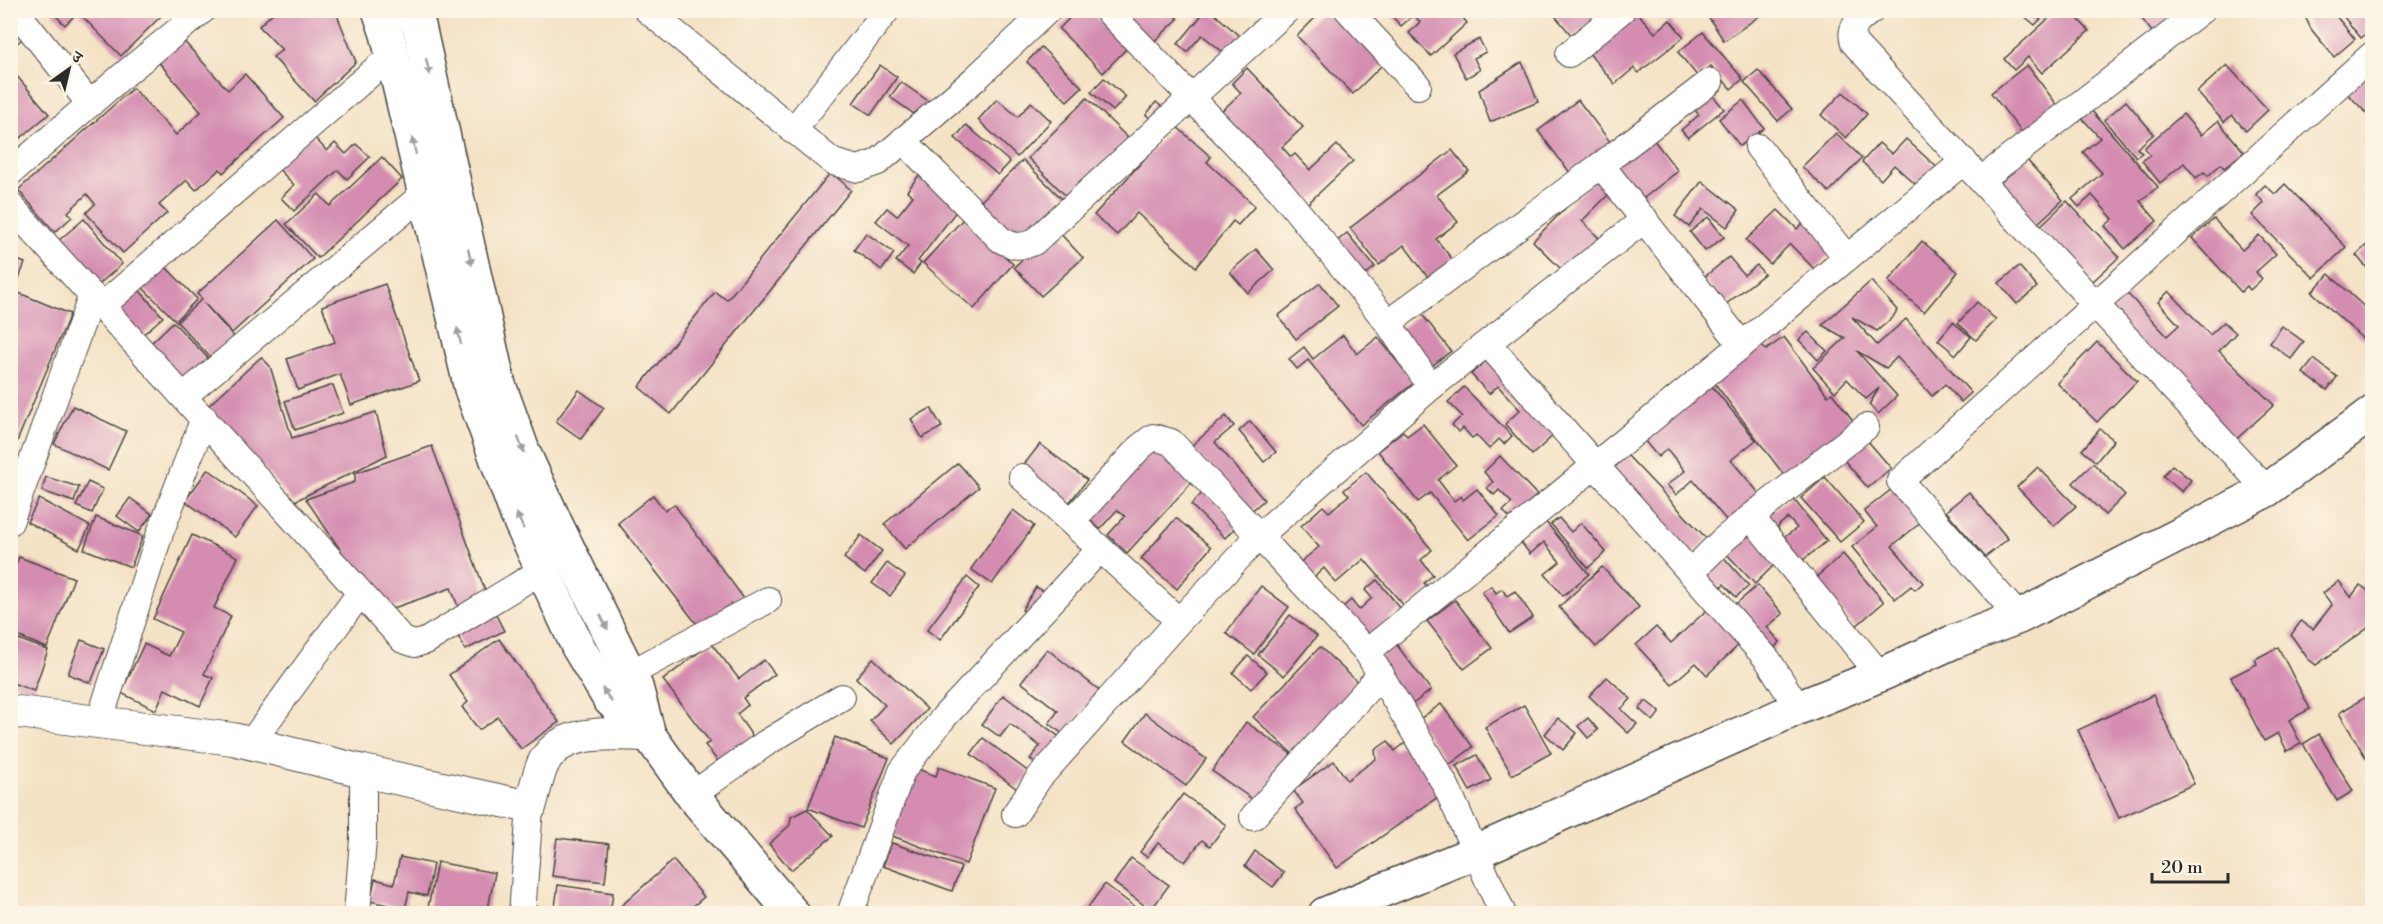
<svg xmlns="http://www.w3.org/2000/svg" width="2383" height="924" viewBox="0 0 2383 924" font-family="'Libre Bodoni','Noto Serif Devanagari',serif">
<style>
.building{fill:#d48db1}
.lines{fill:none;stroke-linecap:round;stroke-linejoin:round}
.minor-casing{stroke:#494642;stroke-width:28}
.tertiary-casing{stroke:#494642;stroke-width:34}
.secondary-casing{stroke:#494642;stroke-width:36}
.primary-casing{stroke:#494642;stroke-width:36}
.minor{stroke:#fff;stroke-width:26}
.tertiary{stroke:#fff;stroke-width:32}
.secondary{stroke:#fff;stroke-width:33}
.primary{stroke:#fff;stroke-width:33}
.oneway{fill:#a0a0a0}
</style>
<rect width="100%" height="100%" fill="#fcf5e5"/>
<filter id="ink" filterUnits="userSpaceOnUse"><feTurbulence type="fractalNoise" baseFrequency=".0167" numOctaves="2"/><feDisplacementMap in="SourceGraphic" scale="12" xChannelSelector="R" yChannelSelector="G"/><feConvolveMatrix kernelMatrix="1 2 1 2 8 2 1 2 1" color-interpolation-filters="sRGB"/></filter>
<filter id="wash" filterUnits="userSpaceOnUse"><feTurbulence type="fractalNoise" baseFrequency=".008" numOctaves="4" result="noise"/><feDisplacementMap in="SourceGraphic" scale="24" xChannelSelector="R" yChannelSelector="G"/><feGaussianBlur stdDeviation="1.35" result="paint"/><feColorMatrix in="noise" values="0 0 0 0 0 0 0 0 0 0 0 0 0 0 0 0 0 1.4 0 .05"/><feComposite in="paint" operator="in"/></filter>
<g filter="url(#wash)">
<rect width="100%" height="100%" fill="#f4e2c5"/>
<g id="blocks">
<g class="building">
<polygon points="50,10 167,10 121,56 78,12 65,25"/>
<polygon points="276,10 335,10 356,62 314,101 273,57 282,50 259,26"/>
<polygon points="1077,10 1089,10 1127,48 1103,73 1059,29"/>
<polygon points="1122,10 1170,10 1178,19 1147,48"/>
<polygon points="1206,10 1210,10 1244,40 1229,57 1202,35 1187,52 1178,44"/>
<polygon points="1323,10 1338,10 1387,60 1353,94 1297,36"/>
<polygon points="1386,10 1457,10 1467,23 1431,56 1409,33 1420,22 1414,15 1401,26"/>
<polygon points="1550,10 1604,10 1573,37"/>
<polygon points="1704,10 1768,10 1724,41"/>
<polygon points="2017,10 2049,10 2035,25"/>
<polygon points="2058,10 2070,10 2089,31 2042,73 2028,57 2014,70 2004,59"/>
<polygon points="2135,10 2164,10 2174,23 2156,37"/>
<polygon points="2302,10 2331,10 2355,39 2334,57 2311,29"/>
<polygon points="2338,10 2372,10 2372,29 2361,38"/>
<polygon points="1636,11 1655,33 1670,20 1684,37 1638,73 1634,68 1615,84 1587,51"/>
<polygon points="10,18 26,36 10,49"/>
<polygon points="1703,32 1743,79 1731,89 1711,66 1698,77 1678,52"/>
<polygon points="180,37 228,90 245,74 284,118 223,173 220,169 196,190 187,180 159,205 167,213 123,253 86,213 95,204 87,194 68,212 72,217 55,232 18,190 133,88 176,135 201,112 156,59"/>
<polygon points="1479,39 1486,52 1474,58 1480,70 1466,78 1453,53"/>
<polygon points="1041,47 1082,87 1067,101 1027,62"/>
<polygon points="1522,62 1538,102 1490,122 1479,90"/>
<polygon points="880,65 897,77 871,115 853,103"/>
<polygon points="2027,65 2061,110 2026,138 1991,93"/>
<polygon points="2227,65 2268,110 2246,131 2232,115 2224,122 2197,92"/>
<polygon points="2372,65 2372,119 2343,89"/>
<polygon points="10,68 49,114 17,141 10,133"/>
<polygon points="1247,68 1303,127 1282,147 1291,157 1295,154 1310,170 1337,145 1353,161 1302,209 1215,117 1241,93 1232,83"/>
<polygon points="1758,70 1792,109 1778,121 1744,82"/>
<polygon points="1104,78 1126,97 1113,111 1091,92"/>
<polygon points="901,82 928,101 917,116 890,97"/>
<polygon points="1709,91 1724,109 1688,138 1681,130 1699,115 1691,105"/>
<polygon points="1843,92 1867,114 1846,138 1821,115"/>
<polygon points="1087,98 1128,138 1069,199 1028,158"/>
<polygon points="997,99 1018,117 1031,102 1051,121 1017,157 978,120"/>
<polygon points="1578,100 1611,143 1571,174 1538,131"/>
<polygon points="1743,100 1764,128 1740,146 1719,119"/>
<polygon points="2126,101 2154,134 2137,148 2142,153 2136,157 2104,120"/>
<polygon points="1156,102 1167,111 1157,124 1146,115"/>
<polygon points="2091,110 2158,187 2140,201 2157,221 2125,249 2105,226 2113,219 2092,195 2079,207 2072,199 2102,173 2083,152 2100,138 2082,118"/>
<polygon points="2183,114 2201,135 2218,121 2244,152 2224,168 2221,164 2208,176 2204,172 2196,178 2184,163 2160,183 2142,161 2150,155 2144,148"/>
<polygon points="966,125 1010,162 998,175 955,138"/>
<polygon points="1175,125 1211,157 1207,162 1255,206 1238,225 1233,221 1196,267 1137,213 1117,235 1094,215"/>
<polygon points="1836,133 1862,158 1829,192 1802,167"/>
<polygon points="311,134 327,151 335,143 346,154 356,144 370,157 347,179 338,170 294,211 281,198 294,185 276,166"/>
<polygon points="1649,134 1678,171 1640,201 1611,164"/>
<polygon points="1906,139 1942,172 1924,192 1894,165 1881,180 1862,162 1879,143 1892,154"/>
<polygon points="1452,150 1469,171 1437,195 1458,222 1436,239 1456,264 1432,283 1404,245 1379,265 1350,228"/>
<polygon points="382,157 402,179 318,258 286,224 319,194 330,206"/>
<polygon points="2026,159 2063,200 2035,226 1997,186"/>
<polygon points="1023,160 1063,200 1020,242 980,202"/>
<polygon points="831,172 851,190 671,414 639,387 715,292 727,300"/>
<polygon points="920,174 961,205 918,261 921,263 913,274 896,261 908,246 876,221 887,208 897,216 913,196 907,191"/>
<polygon points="1595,178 1610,193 1582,221 1599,238 1565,273 1533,241"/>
<polygon points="1702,181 1739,210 1727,227 1703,209 1689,227 1675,216"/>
<polygon points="2285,184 2346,247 2314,278 2252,215 2264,203 2256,194 2265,185 2275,194"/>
<polygon points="2067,201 2119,257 2091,283 2039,227"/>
<polygon points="1778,210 1797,229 1807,219 1835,249 1814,269 1790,244 1770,264 1746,240"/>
<polygon points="1708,217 1724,237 1705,251 1690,232"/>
<polygon points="964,218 1013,264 974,309 923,263"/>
<polygon points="84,219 122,264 97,286 58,241"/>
<polygon points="2214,219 2242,250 2259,235 2276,254 2256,272 2262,279 2250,290 2247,286 2241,292 2192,238"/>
<polygon points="278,220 313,259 232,333 203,302 235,338 212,359 177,322 202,299 197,294"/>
<polygon points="1056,229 1083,258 1041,296 1014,267"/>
<polygon points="866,233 894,253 882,270 854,250"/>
<polygon points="1347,233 1375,267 1358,281 1330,247"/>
<polygon points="2372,240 2372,274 2356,255"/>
<polygon points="1922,241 1958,272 1924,312 1888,281"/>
<polygon points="1256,249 1274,270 1248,293 1230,272"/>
<polygon points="10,257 25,263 14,291 70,314 13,451 10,450"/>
<polygon points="1729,257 1744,275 1757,265 1764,274 1725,305 1703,278"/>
<polygon points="161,262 197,299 176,321 139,284"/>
<polygon points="2019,266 2037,287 2017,304 1999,283"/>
<polygon points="2329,274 2372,314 2372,329 2363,339 2312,292"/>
<polygon points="1871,281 1897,310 1893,317 1877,331 1852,317 1877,345 1906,319 1971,393 1961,402 1945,384 1932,396 1897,357 1886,368 1857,351 1897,396 1878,414 1869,405 1879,388 1866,399 1847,379 1835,392 1813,368 1845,338 1822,325"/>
<polygon points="1320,283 1338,306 1296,339 1278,316"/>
<polygon points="134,284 163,317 139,338 110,305"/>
<polygon points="385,284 419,381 351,405 340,374 298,390 287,359 335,342 322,306"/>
<polygon points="2125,291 2167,336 2179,325 2158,302 2169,291 2210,335 2224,322 2236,333 2219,351 2274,405 2231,444 2107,308"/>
<polygon points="1977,302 1996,320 1976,340 1958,323"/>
<polygon points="1421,313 1451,351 1429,368 1399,330"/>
<polygon points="173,322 210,360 183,385 147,347"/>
<polygon points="1953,322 1971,337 1956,355 1938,340"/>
<polygon points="2282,326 2304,342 2291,359 2270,343"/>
<polygon points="1808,332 1827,351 1818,360 1799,340"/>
<polygon points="1343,335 1357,354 1378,337 1414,383 1361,425 1308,360 1297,369 1289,359 1304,347 1313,359"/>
<polygon points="1784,337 1828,396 1832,393 1858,427 1831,440 1784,475 1713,381 1761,345 1766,350"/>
<polygon points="2097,342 2137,381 2097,422 2057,383"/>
<polygon points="261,357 270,366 292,438 376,412 387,455 293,502 208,406"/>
<polygon points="1489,358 1557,432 1532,455 1505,424 1520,410 1498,386 1489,394 1471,374"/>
<polygon points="2314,359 2337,377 2327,390 2303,373"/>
<polygon points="333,385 343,413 295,430 285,401"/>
<polygon points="1711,385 1756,440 1731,460 1764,499 1731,526 1693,480 1676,495 1667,485 1685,471 1667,449 1658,457 1644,440"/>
<polygon points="1464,387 1512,436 1504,444 1499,439 1489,449 1476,435 1472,438 1463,428 1459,432 1452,425 1462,416 1448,402"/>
<polygon points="579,390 604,408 581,439 556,421"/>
<polygon points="73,406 126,431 108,470 54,444"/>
<polygon points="931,408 942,427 922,438 911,419"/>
<polygon points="1226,416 1234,426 1215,442 1264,500 1248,514 1191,446"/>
<polygon points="1250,421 1276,452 1264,462 1239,431"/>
<polygon points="1423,424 1456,465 1438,480 1454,501 1461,496 1463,500 1477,489 1499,516 1468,540 1430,493 1418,502 1378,451 1403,431 1407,436"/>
<polygon points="2100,429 2114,440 2096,462 2082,450"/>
<polygon points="1867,440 1891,468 1868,488 1844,460"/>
<polygon points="1154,442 1195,479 1127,553 1108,535 1125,516 1117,510 1100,529 1086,517"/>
<polygon points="1040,444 1087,480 1069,503 1022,467"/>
<polygon points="432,446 488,599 459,609 451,588 382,612 306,499 355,482 355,473"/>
<polygon points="1627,455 1707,539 1689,557 1609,473"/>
<polygon points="1500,456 1537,495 1512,520 1503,511 1512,503 1499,490 1494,495 1487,488 1493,482 1484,472"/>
<polygon points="958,463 979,487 905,549 884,524"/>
<polygon points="2093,463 2125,495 2105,515 2073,483"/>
<polygon points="2172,465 2191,480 2182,492 2163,476"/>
<polygon points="2038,467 2076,506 2054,526 2017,487"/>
<polygon points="208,469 258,506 235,537 185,501"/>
<polygon points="1366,472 1432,550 1421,560 1433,575 1424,583 1429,588 1406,608 1364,559 1336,583 1324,568 1311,580 1298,564 1319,547 1301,526 1323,506 1329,512 1349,495 1344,490"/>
<polygon points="46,477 79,487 74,502 42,491"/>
<polygon points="1825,477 1864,522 1840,542 1801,498"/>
<polygon points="88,482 103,489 92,513 76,506"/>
<polygon points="1897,485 1925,519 1892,546 1923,583 1915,590 1911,586 1895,599 1852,547 1877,527 1864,511"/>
<polygon points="1204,491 1238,525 1225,538 1191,505"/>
<polygon points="1969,492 2008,539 1985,557 1946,511"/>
<polygon points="653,495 665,511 674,504 745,600 703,632 618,523"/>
<polygon points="1791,496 1827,541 1798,564 1779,541 1797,528 1788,518 1779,525 1776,536 1762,519"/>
<polygon points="130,498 152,514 139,532 117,516"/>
<polygon points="39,499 90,526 79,549 27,522"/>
<polygon points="1013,510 1034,526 992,584 971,569"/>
<polygon points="96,517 143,536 131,567 84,549"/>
<polygon points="1176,518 1211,547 1177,589 1141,559"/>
<polygon points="1559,518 1571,532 1581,523 1606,552 1588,568 1551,524"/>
<polygon points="1545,521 1589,574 1563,596 1545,574 1560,562 1544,542 1530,554 1520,541"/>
<polygon points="1747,526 1779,560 1755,584 1722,549"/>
<polygon points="192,535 238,557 214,608 231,616 204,674 213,678 200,706 165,689 156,710 121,693 144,644 169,656 181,632 153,619"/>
<polygon points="861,535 882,551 865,574 844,558"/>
<polygon points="1719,552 1749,586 1736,597 1724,584 1715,592 1696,571"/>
<polygon points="1843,554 1884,602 1855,627 1814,579"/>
<polygon points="19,557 74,578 47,648 10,633 10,578"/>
<polygon points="887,563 905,576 890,596 872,583"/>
<polygon points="1602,567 1639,607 1596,647 1559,607"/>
<polygon points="967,577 979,587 940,640 927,630"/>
<polygon points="1377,580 1401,609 1361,643 1336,613 1351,600 1359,610 1372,598 1365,590"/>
<polygon points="2339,581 2351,597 2360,585 2370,592 2372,588 2372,625 2316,665 2308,659 2291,635 2301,621 2313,629 2332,605 2323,593"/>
<polygon points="1758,585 1783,614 1767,627 1780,642 1769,653 1730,609"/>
<polygon points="1261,586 1289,607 1254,654 1226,633"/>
<polygon points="1491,586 1496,593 1502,589 1507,596 1515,591 1533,617 1509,633 1482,592"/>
<polygon points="1036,587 1047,593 1032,617 1022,610"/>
<polygon points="1455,600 1492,648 1464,669 1427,621"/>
<polygon points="1709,608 1741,643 1707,675 1696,663 1672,684 1636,645 1656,627 1671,643"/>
<polygon points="493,609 504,631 465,650 454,628"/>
<polygon points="1290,615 1317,636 1284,676 1258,655"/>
<polygon points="10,636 48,650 34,691 10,682"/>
<polygon points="499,639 559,722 521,749 498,717 479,730 462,707 468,702 449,675"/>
<polygon points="81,640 104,649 91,683 68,674"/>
<polygon points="711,643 739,679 764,660 775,674 743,698 748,705 737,714 753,737 719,763 705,745 710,742 663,680"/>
<polygon points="1396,644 1431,690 1410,706 1377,660"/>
<polygon points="1320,647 1364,688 1297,758 1253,717"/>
<polygon points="2278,647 2310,709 2289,720 2301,744 2287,751 2278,733 2264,741 2231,677 2257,664 2255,659"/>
<polygon points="1047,649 1099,690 1064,735 1049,723 1058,711 1021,682"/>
<polygon points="1248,656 1267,672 1251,689 1233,673"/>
<polygon points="873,658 927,709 894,744 870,721 885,705 856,678"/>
<polygon points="1607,677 1631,699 1621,709 1637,724 1628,733 1589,696"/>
<polygon points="2372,693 2372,761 2369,763 2339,713"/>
<polygon points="1003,695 1062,739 1040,767 1030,759 1040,746 1010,724 1000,737 982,724"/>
<polygon points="2153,695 2194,784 2119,818 2078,730"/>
<polygon points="1646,701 1660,712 1653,721 1639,709"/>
<polygon points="1441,704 1473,747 1449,765 1417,721"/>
<polygon points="1524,705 1551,753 1512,775 1485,727"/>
<polygon points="1145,713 1206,759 1186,786 1125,741"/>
<polygon points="1558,718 1577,733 1563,750 1545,734"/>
<polygon points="1588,718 1598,730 1588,738 1578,726"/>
<polygon points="1246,722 1291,754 1258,803 1212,771"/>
<polygon points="2319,734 2353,791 2337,801 2303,744"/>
<polygon points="835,737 889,758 861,828 808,808"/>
<polygon points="983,738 1030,773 1017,789 971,754"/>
<polygon points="1388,741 1395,751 1405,743 1442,794 1337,868 1295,809 1303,803 1293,790 1334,761 1347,780 1376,759 1375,750"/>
<polygon points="1477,755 1491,780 1470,791 1456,766"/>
<polygon points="939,767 995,788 966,864 890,835 915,768 936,776"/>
<polygon points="1183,794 1226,825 1210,846 1202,840 1185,862 1158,843 1147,857 1140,852"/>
<polygon points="807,809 833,836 791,870 769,844 790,825 791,817"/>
<polygon points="557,838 609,844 605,882 552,876"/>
<polygon points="892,843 961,867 952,891 883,866"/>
<polygon points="1255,851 1284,873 1273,887 1245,866"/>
<polygon points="400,857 433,864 427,896 409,892 405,909 370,901 375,879 394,884"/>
<polygon points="1131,858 1169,885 1151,910 1114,883"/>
<polygon points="673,860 704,897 684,914 626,914 621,906"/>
<polygon points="437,862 495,873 487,914 457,914 428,908"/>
<polygon points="1105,884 1144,914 1083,914"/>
<polygon points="558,885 613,893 610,914 554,914"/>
</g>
</g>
</g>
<g filter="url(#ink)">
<use href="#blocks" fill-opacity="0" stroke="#494642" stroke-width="1.5"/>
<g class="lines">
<defs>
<g id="minor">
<polyline points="15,10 90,104"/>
<polyline points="647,10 833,162 858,169 878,162 976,78 1048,10"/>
<polyline points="1107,10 1280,190 1388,323 1431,387 1259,536 1367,652 1446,786 1503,914"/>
<polyline points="1348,10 1418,86"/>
<path d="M1872 10C1860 19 1848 27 1854 43L2267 490"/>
<polyline points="1569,54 1622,10"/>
<polyline points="793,131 887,10"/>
<path d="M903 140 1000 239C1013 247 1020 248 1034 242L1287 10"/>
<polyline points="1758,147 1847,258"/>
<polyline points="1601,165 1710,82"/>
<polyline points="10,173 121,77 203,10"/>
<polyline points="1981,180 2202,10"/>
<polyline points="10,205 403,640 415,644 426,641 543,570"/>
<polyline points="102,306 392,55"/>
<polyline points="1388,323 1601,165 1742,345 1964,161"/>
<polyline points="1488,344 1768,660 1798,708"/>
<polyline points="1431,387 1645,219"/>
<polyline points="184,396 425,193"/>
<polyline points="1022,477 1179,621 1259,536 1171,442 1153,437 1140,447 1071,522"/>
<polyline points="1751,517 1866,427"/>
<polyline points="10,522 92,295"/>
<polyline points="1691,572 1723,540 1751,517 1880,675"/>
<polyline points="2019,617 1900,481 2372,55"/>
<polyline points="1367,652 1742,345"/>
<polyline points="629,674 768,600"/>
<polyline points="99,722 160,533 204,418"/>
<polyline points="251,743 360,593"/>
<polyline points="692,795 766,743 842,697"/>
<polyline points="1015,814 1039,778 1179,621"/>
<polyline points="1253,817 1381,674"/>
<polyline points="357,914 363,840 363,771"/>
<polyline points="522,914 530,807"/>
<polyline points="850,914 902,771 944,717 1100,549"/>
</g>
<path id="tertiary" d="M10 711 233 739 363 771 530 807C534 793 537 779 542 766 559 726 615 735 649 735"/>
<polyline id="secondary" points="1325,914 1476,852 1798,708 1880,675 1953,642 2019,617 2267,490 2372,413"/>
<g id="primary">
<polyline points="379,10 387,34 471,389 517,515 578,647 610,700 649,735 692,795 793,914"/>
<polyline points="413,10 419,26 499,385 523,451 556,524 636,687 649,735"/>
</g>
</defs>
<use href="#minor" class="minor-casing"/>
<use href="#tertiary" class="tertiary-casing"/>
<use href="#secondary" class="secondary-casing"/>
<use href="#primary" class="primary-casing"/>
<use href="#minor" class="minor"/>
<use href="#tertiary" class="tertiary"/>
<use href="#secondary" class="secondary"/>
<use href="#primary" class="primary"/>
</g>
<defs><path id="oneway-solid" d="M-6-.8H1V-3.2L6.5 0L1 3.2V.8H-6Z" transform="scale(1.5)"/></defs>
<g class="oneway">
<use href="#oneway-solid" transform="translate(428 67) rotate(77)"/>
<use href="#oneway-solid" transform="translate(414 146) rotate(-103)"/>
<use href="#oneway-solid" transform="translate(470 257) rotate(77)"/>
<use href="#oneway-solid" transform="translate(459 336) rotate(-103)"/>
<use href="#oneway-solid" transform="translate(521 445) rotate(69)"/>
<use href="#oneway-solid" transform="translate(520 521) rotate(-114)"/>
<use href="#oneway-solid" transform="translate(604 622) rotate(64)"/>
<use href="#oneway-solid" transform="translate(607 695) rotate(-125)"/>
</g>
</g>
<rect width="2383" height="924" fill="none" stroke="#fcf5e5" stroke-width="36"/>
<g transform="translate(69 69) rotate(34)" stroke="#fcf5e5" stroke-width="4.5" paint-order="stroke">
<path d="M0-4.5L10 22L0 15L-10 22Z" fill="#2b2b2b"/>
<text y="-9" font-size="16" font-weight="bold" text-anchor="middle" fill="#2b2b2b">उ</text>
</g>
<path d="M2152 873v9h76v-9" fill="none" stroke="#2b2b2b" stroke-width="3"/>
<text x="2161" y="873" font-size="18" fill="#2b2b2b" stroke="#fcf5e5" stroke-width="4.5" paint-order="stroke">20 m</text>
</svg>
